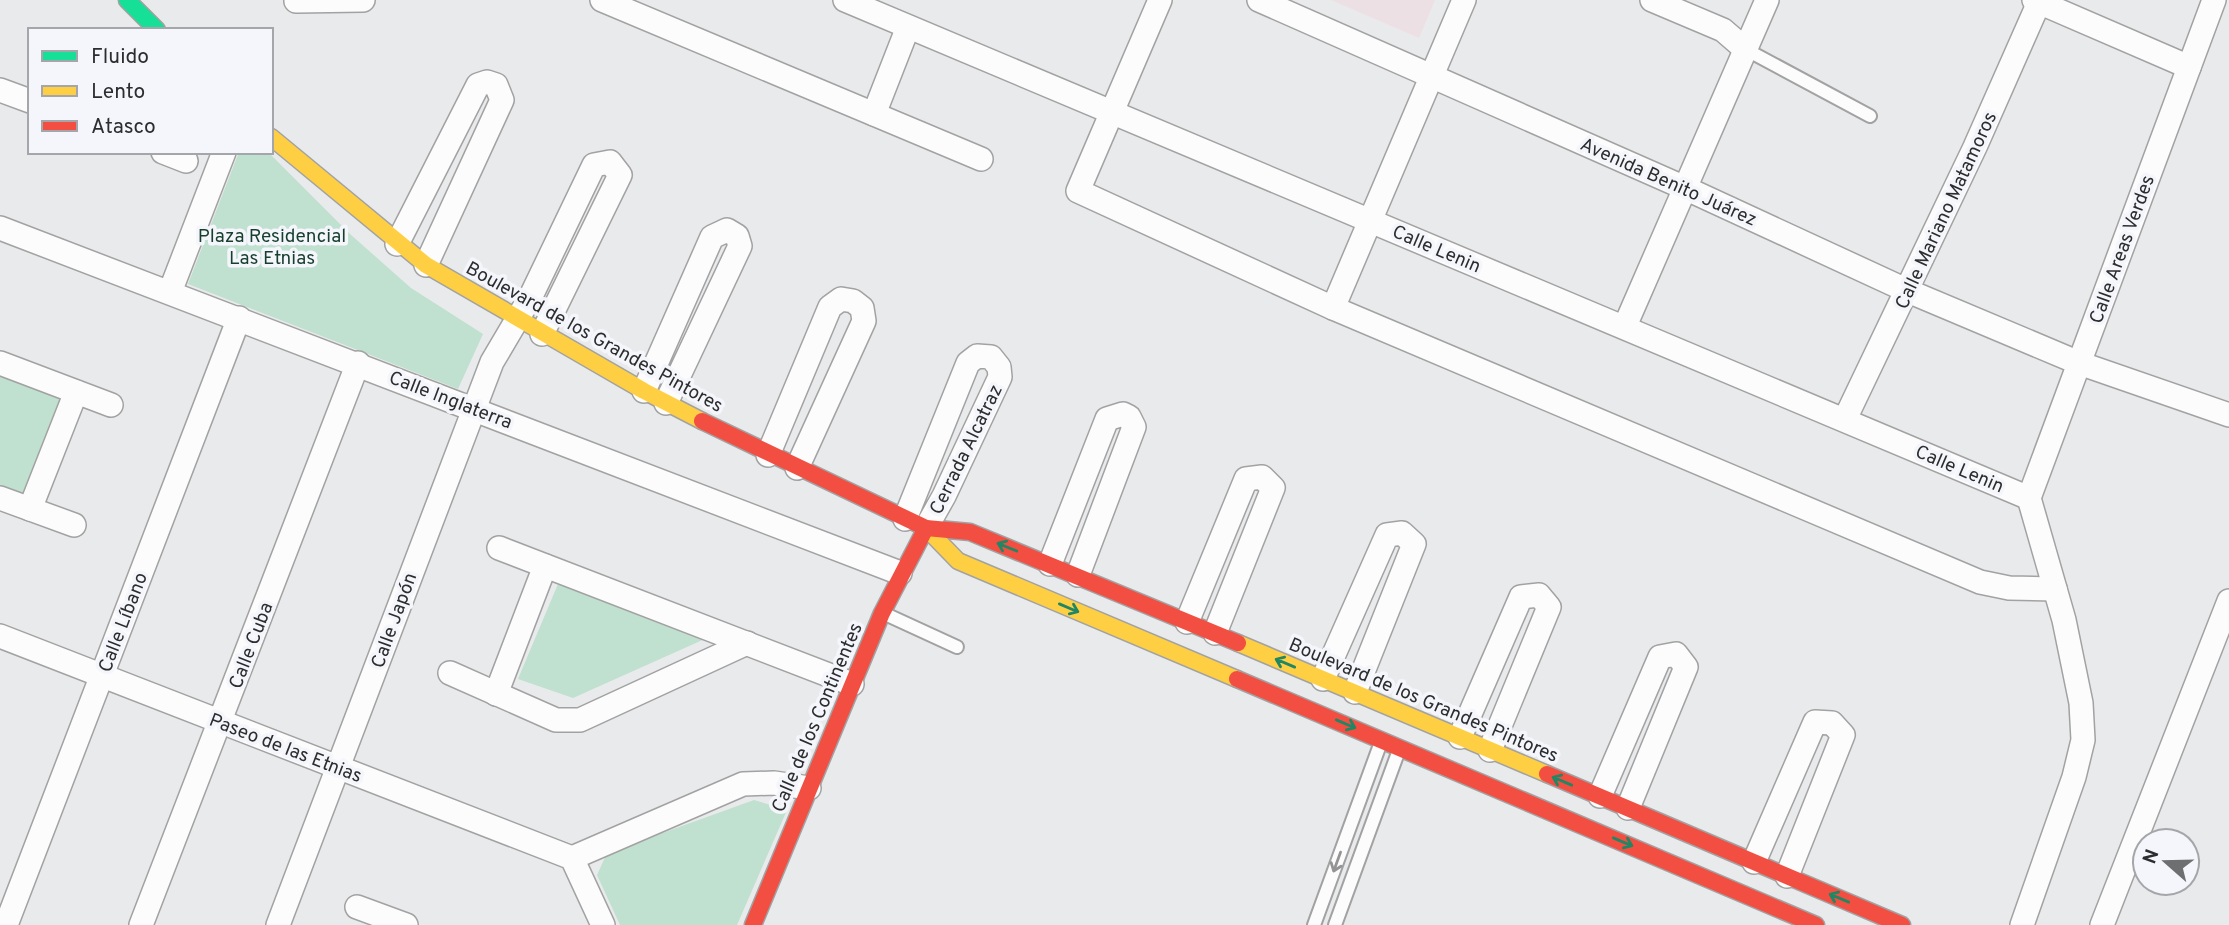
<svg xmlns="http://www.w3.org/2000/svg" width="2229" height="925" viewBox="0 0 2229 925" font-family="Overpass,sans-serif">
<style>
.education{fill:#ede0e5}
.green{fill:#c0e0d0}
.lines{fill:none;stroke-linecap:round;stroke-linejoin:round}
.lane-casing{stroke:#a2a2a3;stroke-width:16}
.street-casing{stroke:#a2a2a3;stroke-width:26}
.fast-casing{stroke:#a2a2a3;stroke-width:19}
.slow-casing{stroke:#a2a2a3;stroke-width:19}
.jam-casing{stroke:#a2a2a3;stroke-width:19}
.lane{stroke:#fcfcfc;stroke-width:12}
.street{stroke:#fcfcfc;stroke-width:23}
.fast{stroke:#16e098;stroke-width:16}
.slow{stroke:#ffcf43;stroke-width:16}
.jam{stroke:#f24e42;stroke-width:16}
.oneway{stroke:#218663}
.oneway2{stroke:#949495}
.labels{text-anchor:middle;stroke-width:7;stroke-linejoin:round;paint-order:stroke}
.street-label{font-size:19px;fill:#2c2d2e;stroke:#f5f6fb}
.park-label{font-size:19px;fill:#173f2d;stroke:#f5f6fb}
</style>
<rect width="100%" height="100%" fill="#e9eaec"/>
<polygon class="education" points="1331,0 1435,0 1419,38"/>
<g class="green">
<polygon points="239,152 268,152 350,234 411,288 483,334 458,389 188,284"/>
<polygon points="0,370 69,395 26,501 0,490"/>
<polygon points="558,584 707,638 573,698 518,679"/>
<polygon points="754,800 787,810 737,925 620,925 597,875 607,853"/>
</g>
<g class="lines">
<defs>
<g id="lane">
<polyline points="1745,49 1870,116"/>
<polyline points="883,613 957,647"/>
<polyline points="1314,925 1381,742"/>
<polyline points="1335,925 1399,750"/>
</g>
<g id="street">
<polyline points="602,0 981,159"/>
<polyline points="845,0 2029,498"/>
<polyline points="1160,0 1078,191 1333,308 1980,582 2009,588 2055,589"/>
<polyline points="1259,0 1685,188 1908,291 2079,363 2229,415"/>
<polyline points="1652,0 1723,30 1745,49"/>
<polyline points="2034,0 2189,67"/>
<polyline points="296,1 363,0"/>
<polyline points="0,90 30,101"/>
<polyline points="874,114 908,27"/>
<polyline points="163,152 186,161"/>
<polyline points="0,228 900,573"/>
<polyline points="397,244 478,85 487,82 496,85 502,100 426,265"/>
<polyline points="170,292 224,152"/>
<polyline points="1333,308 1464,0"/>
<polyline points="1625,326 1767,0"/>
<polyline points="0,363 111,405"/>
<polyline points="644,391 712,237 727,230 737,236 740,246 666,403"/>
<polyline points="1845,419 1975,147 2040,0"/>
<polyline points="768,455 830,307 841,299 853,301 862,308 864,321 797,468"/>
<polyline points="0,498 74,525"/>
<polyline points="2029,498 2214,0"/>
<polyline points="30,509 76,392"/>
<polyline points="905,519 968,363 977,356 991,357 999,367 1000,377 944,496 926,528"/>
<polyline points="499,548 852,684"/>
<polyline points="1050,564 1107,419 1123,414 1129,417 1134,427 1078,575"/>
<polyline points="1187,622 1246,479 1262,477 1273,488 1215,633"/>
<polyline points="0,636 572,858 603,925"/>
<polyline points="450,673 556,720 580,720 747,643"/>
<polyline points="1323,679 1387,535 1402,533 1414,544 1355,692"/>
<polyline points="496,694 545,566"/>
<polyline points="1460,737 1521,597 1539,595 1549,607 1490,750"/>
<polyline points="1600,796 1660,657 1676,654 1686,667 1628,808"/>
<polyline points="572,858 743,784 774,783 809,788"/>
<polyline points="1754,862 1815,722 1832,723 1843,735 1787,876"/>
<polyline points="357,907 406,925"/>
<polyline points="6,925 239,318"/>
<polyline points="141,925 358,363"/>
<polyline points="278,925 492,362 531,296 594,165 610,162 620,175 542,334"/>
<polyline points="2022,925 2074,777 2083,740 2081,703 2064,620 2029,498"/>
<polyline points="2102,925 2229,601"/>
</g>
<polyline id="fast" points="127,0 157,30"/>
<g id="slow">
<polyline points="271,137 426,265 644,391 702,421"/>
<polyline points="926,528 958,561 1237,679"/>
<polyline points="1238,643 1547,774"/>
</g>
<g id="jam">
<polyline points="702,421 926,528 970,532 1238,643"/>
<polyline points="1237,679 1816,925"/>
<polyline points="1547,774 1902,925"/>
<polyline points="753,925 882,613 926,528"/>
</g>
</defs>
<use href="#lane" class="lane-casing"/>
<use href="#street" class="street-casing"/>
<use href="#fast" class="fast-casing"/>
<use href="#slow" class="slow-casing"/>
<use href="#jam" class="jam-casing"/>
<use href="#lane" class="lane"/>
<use href="#street" class="street"/>
<use href="#fast" class="fast"/>
<use href="#slow" class="slow"/>
<use href="#jam" class="jam"/>
</g>
<defs><path id="oneway-shaft" d="M-6 0H5M1.5-3L5.5 0L1.5 3" fill="none" stroke-width="1.6" stroke-linecap="round" stroke-linejoin="round" transform="scale(1.75)"/></defs>
<g class="oneway">
<use href="#oneway-shaft" transform="translate(1007 547) rotate(-158)"/>
<use href="#oneway-shaft" transform="translate(1069 608) rotate(23)"/>
<use href="#oneway-shaft" transform="translate(1285 663) rotate(-157)"/>
<use href="#oneway-shaft" transform="translate(1346 724) rotate(23)"/>
<use href="#oneway-shaft" transform="translate(1562 781) rotate(-157)"/>
<use href="#oneway-shaft" transform="translate(1623 842) rotate(23)"/>
<use href="#oneway-shaft" transform="translate(1839 898) rotate(-157)"/>
</g>
<use class="oneway2" href="#oneway-shaft" transform="translate(1337 862) rotate(110)"/>
<g class="labels">
<g class="street-label">
<text transform="translate(1669 181) rotate(24)" y="7">Avenida Benito Juárez</text>
<text transform="translate(1945 210) rotate(-65)" y="7">Calle Mariano Matamoros</text>
<text transform="translate(1437 248) rotate(23)" y="7">Calle Lenin</text>
<text transform="translate(2121 249) rotate(-70)" y="7">Calle Areas Verdes</text>
<text transform="translate(595 336) rotate(29)" y="7">Boulevard de los Grandes Pintores</text>
<text transform="translate(451 399) rotate(21)" y="7">Calle Inglaterra</text>
<text transform="translate(965 449) rotate(-64)" y="7">Cerrada Alcatraz</text>
<text transform="translate(1960 468) rotate(23)" y="7">Calle Lenin</text>
<text transform="translate(393 620) rotate(-70)" y="7">Calle Japón</text>
<text transform="translate(122 622) rotate(-69)" y="7">Calle Líbano</text>
<text transform="translate(250 645) rotate(-69)" y="7">Calle Cuba</text>
<text transform="translate(1424 699) rotate(23)" y="7">Boulevard de los Grandes Pintores</text>
<text transform="translate(816 717) rotate(-67)" y="7">Calle de los Continentes</text>
<text transform="translate(286 747) rotate(21)" y="7">Paseo de las Etnias</text>
</g>
<g class="park-label">
<text x="272" y="242">Plaza Residencial<tspan x="272" dy="22">Las Etnias</tspan></text>
</g>
</g>
<rect x="28" y="28" width="245" height="126" fill="#f5f6fb" stroke="#a5a6a9" stroke-width="2"/>
<rect x="42" y="51" width="35" height="10" fill="#16e098" stroke="#a5a6a9" stroke-width="2"/>
<text x="91" y="63" font-size="21" fill="#2c2d2e">Fluido</text>
<rect x="42" y="86" width="35" height="10" fill="#ffcf43" stroke="#a5a6a9" stroke-width="2"/>
<text x="91" y="98" font-size="21" fill="#2c2d2e">Lento</text>
<rect x="42" y="121" width="35" height="10" fill="#f24e42" stroke="#a5a6a9" stroke-width="2"/>
<text x="91" y="133" font-size="21" fill="#2c2d2e">Atasco</text>
<g transform="translate(2166 862) rotate(290)"><circle r="33" fill="#f5f6fb" stroke="#a5a6a9" stroke-width="2"/>
<path d="M0-5L12 26L0 18L-12 26Z" fill="#6e6f70"/>
<text y="-10" font-size="19" font-weight="bold" text-anchor="middle" fill="#2c2d2e">N</text>
</g>
</svg>
